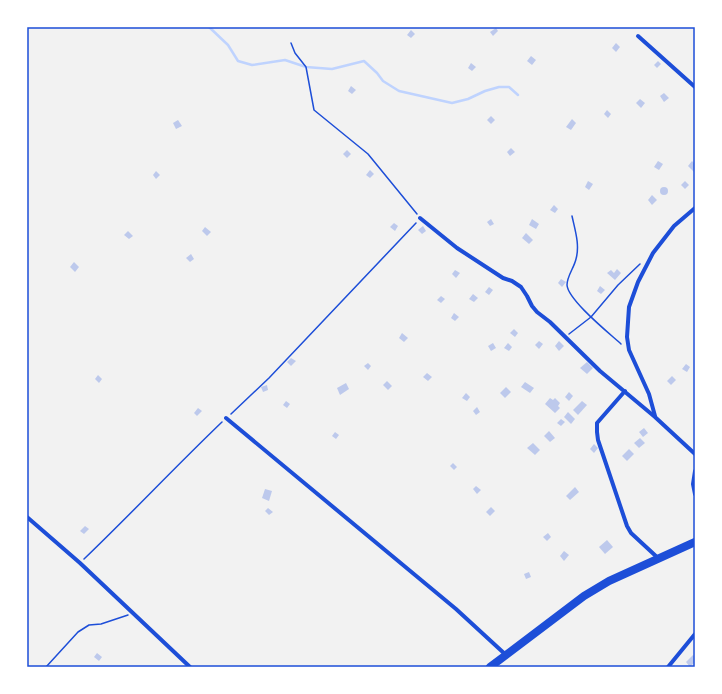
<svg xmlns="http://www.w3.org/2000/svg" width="722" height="694" viewBox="0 0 722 694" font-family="'IBM Plex Sans',sans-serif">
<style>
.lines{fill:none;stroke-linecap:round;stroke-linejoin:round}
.stream{stroke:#bfd3fe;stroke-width:2.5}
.building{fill:#bdc9ec}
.path{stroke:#1d4ed8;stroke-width:1.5}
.minor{stroke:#1d4ed8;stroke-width:4}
.primary{stroke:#1d4ed8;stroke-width:8}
.neatline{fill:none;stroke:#1d4ed8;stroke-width:1.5}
</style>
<rect width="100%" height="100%" fill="#f2f2f2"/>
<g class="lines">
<polyline class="stream" points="209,27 228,45 238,61 252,65 285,60 306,67 332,69 364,61 377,73 383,81 399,91 452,103 468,99 485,91 499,87 509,87 518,95"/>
</g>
<g class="building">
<polygon points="496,28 498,31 493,36 490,32"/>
<polygon points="411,30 415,34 411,38 407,35"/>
<polygon points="616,43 620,47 616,52 612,48"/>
<polygon points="531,56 536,60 532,65 527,61"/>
<polygon points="658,61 661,64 657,68 654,65"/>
<polygon points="471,63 476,67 472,71 468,68"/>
<polygon points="351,86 356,90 352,94 348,91"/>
<polygon points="664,93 669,98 664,102 660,96"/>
<polygon points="640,99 645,103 641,108 636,103"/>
<polygon points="607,110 611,114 608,118 604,114"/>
<polygon points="491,116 495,120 491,124 487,120"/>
<polygon points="572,119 576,123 571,130 566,127"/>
<polygon points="178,120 182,126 176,129 173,123"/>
<polygon points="511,148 515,152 510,156 507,152"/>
<polygon points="347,150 351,154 347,158 343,154"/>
<polygon points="658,161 663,164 659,170 654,167"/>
<polygon points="692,161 695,164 695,173 688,166"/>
<polygon points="370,170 374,174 370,178 366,175"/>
<polygon points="156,171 160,175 156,179 153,175"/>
<polygon points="588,181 593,184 589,190 585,187"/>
<polygon points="685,181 689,185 685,189 681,185"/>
<circle cx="664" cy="191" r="4"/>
<polygon points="652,195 657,200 652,205 648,200"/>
<polygon points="554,205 558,209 555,213 550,210"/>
<polygon points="491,219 494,224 490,226 487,222"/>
<polygon points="532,219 539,224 536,229 529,225"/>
<polygon points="394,223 398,226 395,231 390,227"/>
<polygon points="423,226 426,231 422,234 418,230"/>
<polygon points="205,227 211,232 207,236 202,231"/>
<polygon points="128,231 133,236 129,239 124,235"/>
<polygon points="526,233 533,240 529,244 522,238"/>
<polygon points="191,254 194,259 190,262 186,258"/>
<polygon points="74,262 79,267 75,272 70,267"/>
<polygon points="617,269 621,273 615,280 607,273 611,270 614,273"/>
<polygon points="455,270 460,273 456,278 452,274"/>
<polygon points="561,279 566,282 562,287 558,283"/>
<polygon points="600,286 605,290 601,294 597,291"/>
<polygon points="489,287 493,290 489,295 485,292"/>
<polygon points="473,294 478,298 474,302 469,299"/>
<polygon points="441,296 445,299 441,303 437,300"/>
<polygon points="454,313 459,317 455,321 451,318"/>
<polygon points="514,329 518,333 515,337 510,333"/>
<polygon points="402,333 408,338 404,342 399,338"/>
<polygon points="539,341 543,344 539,349 535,345"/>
<polygon points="559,341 564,346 559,351 555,346"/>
<polygon points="493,343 496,348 491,351 488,346"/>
<polygon points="508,343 512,347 509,351 504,348"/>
<polygon points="291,358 296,361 291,366 287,362"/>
<polygon points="587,362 593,368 587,374 580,368"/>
<polygon points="368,363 371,366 368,370 364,366"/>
<polygon points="686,364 690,367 687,372 682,369"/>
<polygon points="427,373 432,377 428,381 423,377"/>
<polygon points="98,375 102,379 99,383 95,379"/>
<polygon points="672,376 676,380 671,385 667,381"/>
<polygon points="387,381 392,386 388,390 383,385"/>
<polygon points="525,382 534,388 530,393 521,387"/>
<polygon points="346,383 349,389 340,395 337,388"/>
<polygon points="267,385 268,390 263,392 261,387"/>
<polygon points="506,387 511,392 505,398 500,393"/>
<polygon points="569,392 573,396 569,401 565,397"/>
<polygon points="466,393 470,397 467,401 462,398"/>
<polygon points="550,398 553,400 555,398 560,403 558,406 560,408 555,413 545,404"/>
<polygon points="286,401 290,404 287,408 283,405"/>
<polygon points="582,401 587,405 578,415 573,410"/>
<polygon points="477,407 480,412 476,415 473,411"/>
<polygon points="198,408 202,411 197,416 194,413"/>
<polygon points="568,412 575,419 571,424 564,417"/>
<polygon points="561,419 565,422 561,426 557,423"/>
<polygon points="644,428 648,433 643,437 639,432"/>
<polygon points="549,431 555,438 550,442 544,436"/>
<polygon points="335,432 339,435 336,439 332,436"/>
<polygon points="640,438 645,443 639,448 634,443"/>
<polygon points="533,443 540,450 535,455 527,448"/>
<polygon points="594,444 598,448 594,453 590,449"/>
<polygon points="629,449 634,454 627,461 622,456"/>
<polygon points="453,463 457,467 454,470 450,466"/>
<polygon points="476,486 481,490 477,494 473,489"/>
<polygon points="575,487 579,492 570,500 566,496"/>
<polygon points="265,489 272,491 269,501 262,498"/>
<polygon points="491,507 495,511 490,516 486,512"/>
<polygon points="268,508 273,512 269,515 265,511"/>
<polygon points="85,526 89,529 84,534 80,531"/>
<polygon points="548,533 551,537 547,541 543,537"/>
<polygon points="607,540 613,547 605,554 599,547"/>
<polygon points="564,551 569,555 564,561 560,556"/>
<polygon points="529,572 531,577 526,579 524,574"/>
<polygon points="97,653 102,657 99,661 94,657"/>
<polygon points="693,655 695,657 695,662 690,667 686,662"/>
</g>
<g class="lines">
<g class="path">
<polyline points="291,43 295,53 306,67 314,110 368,154 417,214"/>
<path d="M572 216C575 230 580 245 576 259 574 268 567 276 567 285 568 300 609 333 621 344"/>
<polyline points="569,334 591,317 618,285 640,264"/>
<polyline points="231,414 269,378 416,223"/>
<path d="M84 559C131 514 175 467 222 422"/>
<polyline points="46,667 78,632 89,625 101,624 128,615"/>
</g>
<g class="minor">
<polyline points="638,36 695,87"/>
<polyline points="420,218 457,248 503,278 512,281 521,287 527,296 532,306 537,312 550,322 600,371 655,417 695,454"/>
<polyline points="625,391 597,423 597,432 598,440 627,526 631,533 658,558"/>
<polyline points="655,416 649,394 629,350 627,337 629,307 638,282 653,253 674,226 695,208"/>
<polyline points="226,418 456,609 506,655"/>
<polyline points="695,471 693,484 695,494"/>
<polyline points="27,517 80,563 190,667"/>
<polyline points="668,667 695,634"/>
</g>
<polyline class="primary" points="490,667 584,596 609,581 695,542"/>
</g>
<rect width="722" height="694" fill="none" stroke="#ffffff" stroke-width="56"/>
<rect x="28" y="28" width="666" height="638" class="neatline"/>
</svg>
